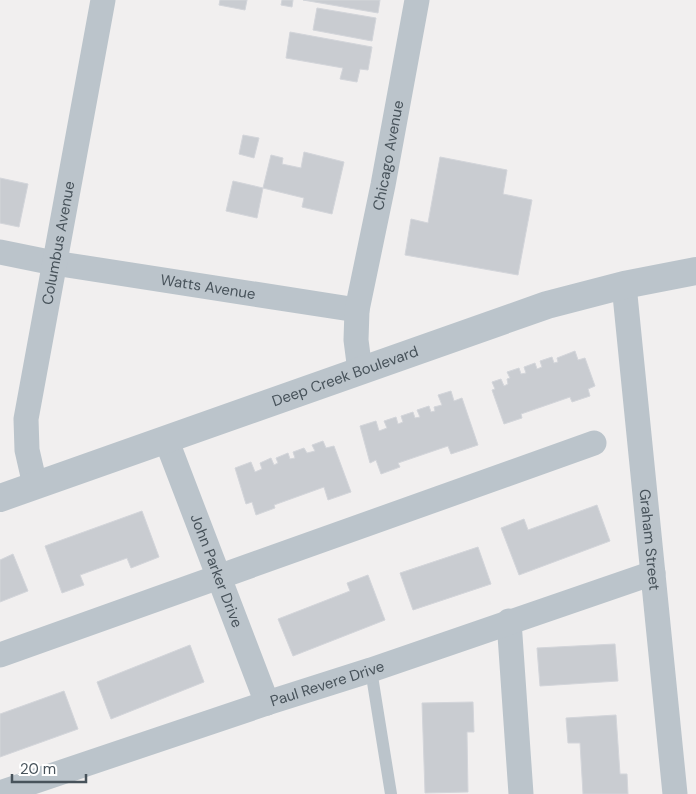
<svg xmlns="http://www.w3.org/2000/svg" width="696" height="794" viewBox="0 0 696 794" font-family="'DM Sans',sans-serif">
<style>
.building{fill:#c9ccd1;stroke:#d3d5da}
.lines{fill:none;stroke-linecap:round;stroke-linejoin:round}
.service{stroke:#bbc4cb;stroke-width:12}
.minor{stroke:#bbc4cb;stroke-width:25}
.tertiary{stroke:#bbc4cb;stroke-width:28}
.labels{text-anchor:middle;stroke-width:4;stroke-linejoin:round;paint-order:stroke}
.street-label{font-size:15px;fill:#48535b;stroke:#fff}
</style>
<rect width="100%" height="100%" fill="#f1efef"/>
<g class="building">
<polygon points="220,0 247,0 245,10 219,5"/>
<polygon points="282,0 293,0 292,7 281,5"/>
<polygon points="303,0 380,0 378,13"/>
<polygon points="317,8 376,18 372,41 313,30"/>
<polygon points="290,32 372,47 368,70 360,69 357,82 340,79 343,68 286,58"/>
<polygon points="243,135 259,138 254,158 239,154"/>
<polygon points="304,152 344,162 332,214 302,207 304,198 263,188 271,155 283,158 282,164 301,168"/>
<polygon points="440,157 507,170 503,194 532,200 518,275 405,255 411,219 428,223"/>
<polygon points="0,178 28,184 19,227 0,223"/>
<polygon points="233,181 263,188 257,218 226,211"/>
<polygon points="575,351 578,360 585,358 595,386 588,389 590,396 572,402 570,397 521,414 522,418 504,424 492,390 495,389 492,382 501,379 504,386 508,384 507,379 510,378 507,372 519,368 521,374 526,373 524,367 535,363 537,369 542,367 540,361 552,357 554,363 558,362 557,358"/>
<polygon points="451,391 454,401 462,398 478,445 451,454 448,446 398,463 400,467 381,474 376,460 370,463 360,426 376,421 379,431 387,428 384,421 396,417 398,424 403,422 401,416 413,412 415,418 420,417 417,410 429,406 431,412 435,411 434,407 442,405 438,395"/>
<polygon points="323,441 326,448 334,446 351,492 328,500 324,487 274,505 275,508 256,515 252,502 246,504 235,468 251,462 255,472 262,469 260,463 271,458 274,465 278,463 276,458 288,453 290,459 295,458 293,452 304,448 307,453 315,451 312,445"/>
<polygon points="597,505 610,541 519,575 501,528 524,519 528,530"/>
<polygon points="142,511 159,557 131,568 127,558 80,575 84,585 62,593 45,546"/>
<polygon points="478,547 491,584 413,610 400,573"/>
<polygon points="13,554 28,591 0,602 0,560"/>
<polygon points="368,575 385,620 293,656 278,619 350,591 347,583"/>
<polygon points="615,644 618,681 540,686 537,648"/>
<polygon points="190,645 204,682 111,719 97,682"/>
<polygon points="64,691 78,729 0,757 0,714"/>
<polygon points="473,702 474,732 467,732 468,792 425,793 422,703"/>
<polygon points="616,715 620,774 627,774 628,794 583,794 580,743 568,743 566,718"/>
</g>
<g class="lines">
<polyline class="service" points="371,670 391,794"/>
<g class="minor">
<path id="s1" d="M0 252 54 263 357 310"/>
<path id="s2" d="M624 285 675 794"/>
<path id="s3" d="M360 371 356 340 357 310 383 185 417 0"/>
<path id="s4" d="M166 439 267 703"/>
<path id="s5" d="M35 485 27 450 26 419 103 0"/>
<polyline points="509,621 521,794"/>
<polyline points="0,655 594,443"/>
<path id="s6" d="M0 793 267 703 371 670 653 573"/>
</g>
<path class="tertiary" id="s7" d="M0 498 547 305 624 285 696 271"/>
</g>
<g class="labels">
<g class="street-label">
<text dy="5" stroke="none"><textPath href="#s3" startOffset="219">Chicago Avenue</textPath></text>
<text dy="5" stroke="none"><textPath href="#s5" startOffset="246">Columbus Avenue</textPath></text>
<text dy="5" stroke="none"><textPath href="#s1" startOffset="211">Watts Avenue</textPath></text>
<text dy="5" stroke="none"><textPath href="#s7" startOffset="366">Deep Creek Boulevard</textPath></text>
<text dy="5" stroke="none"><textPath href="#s2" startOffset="256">Graham Street</textPath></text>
<text dy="5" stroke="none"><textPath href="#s4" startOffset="141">John Parker Drive</textPath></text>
<text dy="5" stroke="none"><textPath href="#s6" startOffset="345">Paul Revere Drive</textPath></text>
</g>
</g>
<path d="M12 774v8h74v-8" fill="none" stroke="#48535b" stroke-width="2.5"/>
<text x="20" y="774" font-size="15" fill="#48535b" stroke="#ffffff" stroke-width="4" paint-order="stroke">20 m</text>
</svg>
